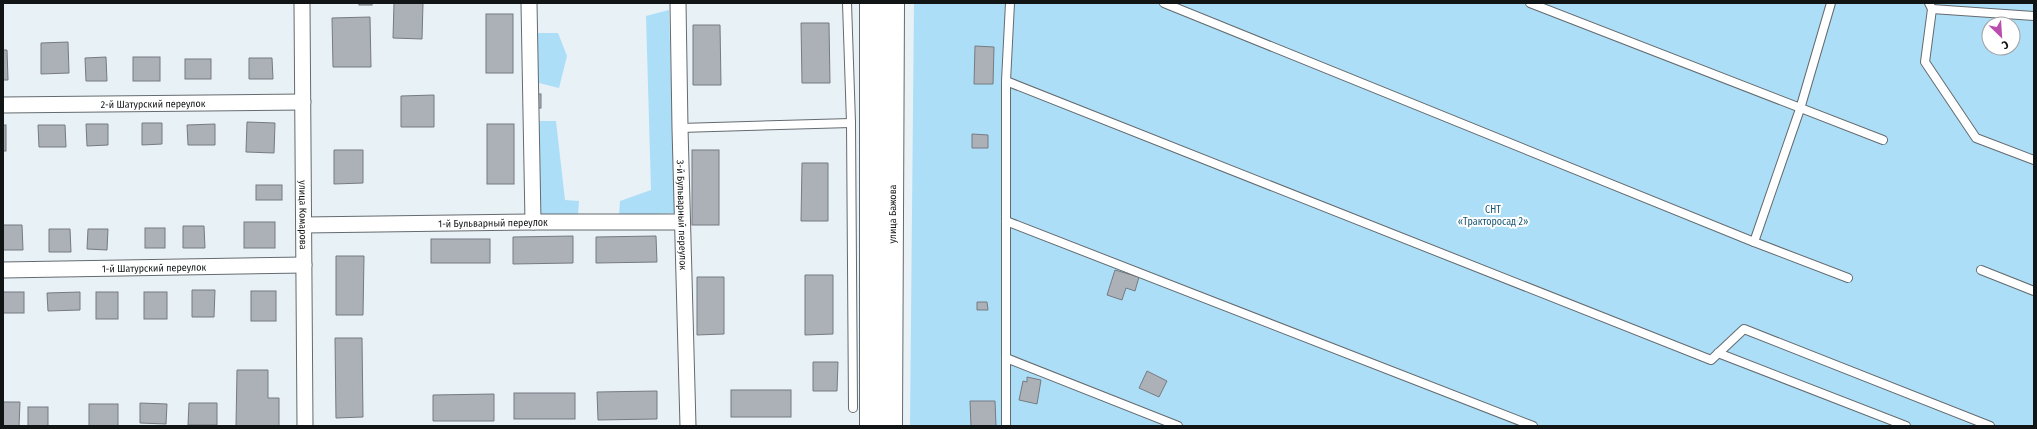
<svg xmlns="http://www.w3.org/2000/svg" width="2037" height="429" viewBox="0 0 2037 429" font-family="'Fira Sans Condensed',sans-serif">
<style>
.green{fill:#acdef8;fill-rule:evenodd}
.building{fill:#acb1b8;stroke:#767b81}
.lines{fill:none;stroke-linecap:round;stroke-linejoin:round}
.lane-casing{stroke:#646b6f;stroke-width:10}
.street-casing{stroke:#646b6f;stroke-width:17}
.primary-casing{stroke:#646b6f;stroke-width:24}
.lane{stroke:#fff;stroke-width:8}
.street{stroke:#fff;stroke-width:15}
.primary{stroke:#fff;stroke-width:22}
.labels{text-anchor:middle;stroke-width:4;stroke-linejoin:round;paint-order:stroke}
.street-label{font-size:10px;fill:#121516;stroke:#fff}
.park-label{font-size:10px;fill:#195874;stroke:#fff}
</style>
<rect width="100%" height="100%" fill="#e8f1f6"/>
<g class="green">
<path d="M914 3H2034V426H910ZM1989 24H2013V48H1989Z"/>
<polygon points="669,10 675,213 619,216 620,201 651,190 646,16"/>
<polygon points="538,33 558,33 567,56 559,88 535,82"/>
<polygon points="536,121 556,121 565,200 579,201 578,214 539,214"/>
</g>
<g class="building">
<rect x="359" y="3" width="13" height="2"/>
<polygon points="394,3 423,3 422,39 393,38"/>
<rect x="486" y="14" width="27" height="59"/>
<polygon points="370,17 371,67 333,67 332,18"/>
<polygon points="801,23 829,23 830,83 802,83"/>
<polygon points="693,25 720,25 721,85 693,85"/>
<polygon points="68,42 69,73 41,74 41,43"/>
<polygon points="975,46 994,47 993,84 974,84"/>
<polygon points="3,50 7,50 8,80 3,80"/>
<polygon points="106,57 107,81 86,81 85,58"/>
<rect x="133" y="57" width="27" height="24"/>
<polygon points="249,58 272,58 273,79 249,79"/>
<rect x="185" y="59" width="26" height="20"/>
<rect x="536" y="94" width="5" height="14"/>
<polygon points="434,95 434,127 401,127 401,96"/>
<polygon points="247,122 275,123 274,153 246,152"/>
<polygon points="142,123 162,123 162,144 142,145"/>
<polygon points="86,124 108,124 108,145 87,146"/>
<polygon points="215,124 215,145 188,145 187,125"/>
<rect x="487" y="124" width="27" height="60"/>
<rect x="3" y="125" width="3" height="26"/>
<polygon points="38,125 65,125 66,147 39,147"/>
<polygon points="972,134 988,135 988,148 972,148"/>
<polygon points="334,150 363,150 363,183 334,184"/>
<rect x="692" y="150" width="27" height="75"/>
<polygon points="802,163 828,163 828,221 801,221"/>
<rect x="256" y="185" width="26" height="15"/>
<rect x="244" y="222" width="31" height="26"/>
<polygon points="3,225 22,225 23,250 3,250"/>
<polygon points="183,226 204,226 205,248 183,248"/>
<rect x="145" y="228" width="20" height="20"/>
<polygon points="49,229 70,229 71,252 49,252"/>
<polygon points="88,229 108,229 107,250 87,249"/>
<polygon points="573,236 573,263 513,264 513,237"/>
<polygon points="656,236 657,262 596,263 596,237"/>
<rect x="431" y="239" width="59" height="24"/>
<polygon points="336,256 364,256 363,315 336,315"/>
<polygon points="1115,270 1139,277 1135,291 1126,288 1122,300 1107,295"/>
<polygon points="805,275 833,275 833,334 805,335"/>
<polygon points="697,277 724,277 724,334 697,335"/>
<polygon points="192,290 215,290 214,317 192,317"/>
<rect x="251" y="291" width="25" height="30"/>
<rect x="3" y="292" width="21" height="21"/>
<polygon points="80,292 80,310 48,311 47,293"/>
<rect x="96" y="292" width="22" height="27"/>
<rect x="144" y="292" width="23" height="27"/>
<polygon points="977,302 987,302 988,310 977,310"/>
<polygon points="335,338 362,338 363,417 336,418"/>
<polygon points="813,362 838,362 837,391 813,391"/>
<polygon points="237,370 268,370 268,398 279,398 279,426 236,426"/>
<polygon points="1147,371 1167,381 1159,397 1139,388"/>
<polygon points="1027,377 1041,380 1037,404 1019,400 1023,381 1027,382"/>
<rect x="731" y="390" width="60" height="27"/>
<polygon points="657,391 657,419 598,420 597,392"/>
<rect x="514" y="393" width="61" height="26"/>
<polygon points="494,394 494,421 433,421 433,395"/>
<polygon points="970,401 995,401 996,426 971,426"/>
<polygon points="3,402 20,402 19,426 3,426"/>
<polygon points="140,403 167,404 166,424 140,423"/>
<polygon points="189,403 217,403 217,425 188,425"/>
<rect x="89" y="404" width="29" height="22"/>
<rect x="28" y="407" width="20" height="19"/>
</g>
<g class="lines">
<defs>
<g id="lane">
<polyline points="847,3 851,123 853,408"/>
<polyline points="1164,3 1754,242 1800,109 1831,3"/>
<polyline points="1530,3 1883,140"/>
<polyline points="1929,3 1932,9 1925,62 1976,138 2034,160"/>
<polyline points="1932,9 2034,16"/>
<polyline points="1006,81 1711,360 1744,329 1990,426"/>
<polyline points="680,128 851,123"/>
<polyline points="1006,221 1533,426"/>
<polyline points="1754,242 1848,278"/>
<polyline points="1981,270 2034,291"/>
<polyline points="1718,353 1906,426"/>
<polyline points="1006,358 1178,426"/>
<polyline points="1006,426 1006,81 1010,3"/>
</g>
<g id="street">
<path id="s1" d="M302 3 305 426"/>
<polyline points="529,3 533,222"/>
<path id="s2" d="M678 3 680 128 688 426"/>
<path id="s3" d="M3 105 303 102"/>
<path id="s4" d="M304 225 533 222H682"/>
<path id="s5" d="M3 270 304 265"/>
</g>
<g id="primary">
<polyline points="871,3 871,426"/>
<path id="s6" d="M891 426 893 3"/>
</g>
</defs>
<use href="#lane" class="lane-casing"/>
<use href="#street" class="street-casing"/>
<use href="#primary" class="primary-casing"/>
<use href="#lane" class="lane"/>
<use href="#street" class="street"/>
<use href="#primary" class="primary"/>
</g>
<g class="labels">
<g class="street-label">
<text dy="4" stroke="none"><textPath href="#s3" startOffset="150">2-й Шатурский переулок</textPath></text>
<text dy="4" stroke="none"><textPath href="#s6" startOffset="212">улица Бажова</textPath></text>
<text dy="4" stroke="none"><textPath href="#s1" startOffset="212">улица Комарова</textPath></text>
<text dy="4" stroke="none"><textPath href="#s2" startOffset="212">3-й Бульварный переулок</textPath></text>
<text dy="4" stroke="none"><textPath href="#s4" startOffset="189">1-й Бульварный переулок</textPath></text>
<text dy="4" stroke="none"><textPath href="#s5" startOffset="151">1-й Шатурский переулок</textPath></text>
</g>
<g class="park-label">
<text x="1493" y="213">СНТ<tspan x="1493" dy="12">«Тракторосад 2»</tspan></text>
</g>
</g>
<rect width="2037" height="429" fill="none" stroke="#121516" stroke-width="8"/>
<g transform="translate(2001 36) rotate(155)"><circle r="19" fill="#ffffff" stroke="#a0a1a2"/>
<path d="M0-3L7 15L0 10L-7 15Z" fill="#ba4eae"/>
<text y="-6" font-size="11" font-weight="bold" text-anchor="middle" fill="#121516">С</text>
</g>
</svg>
